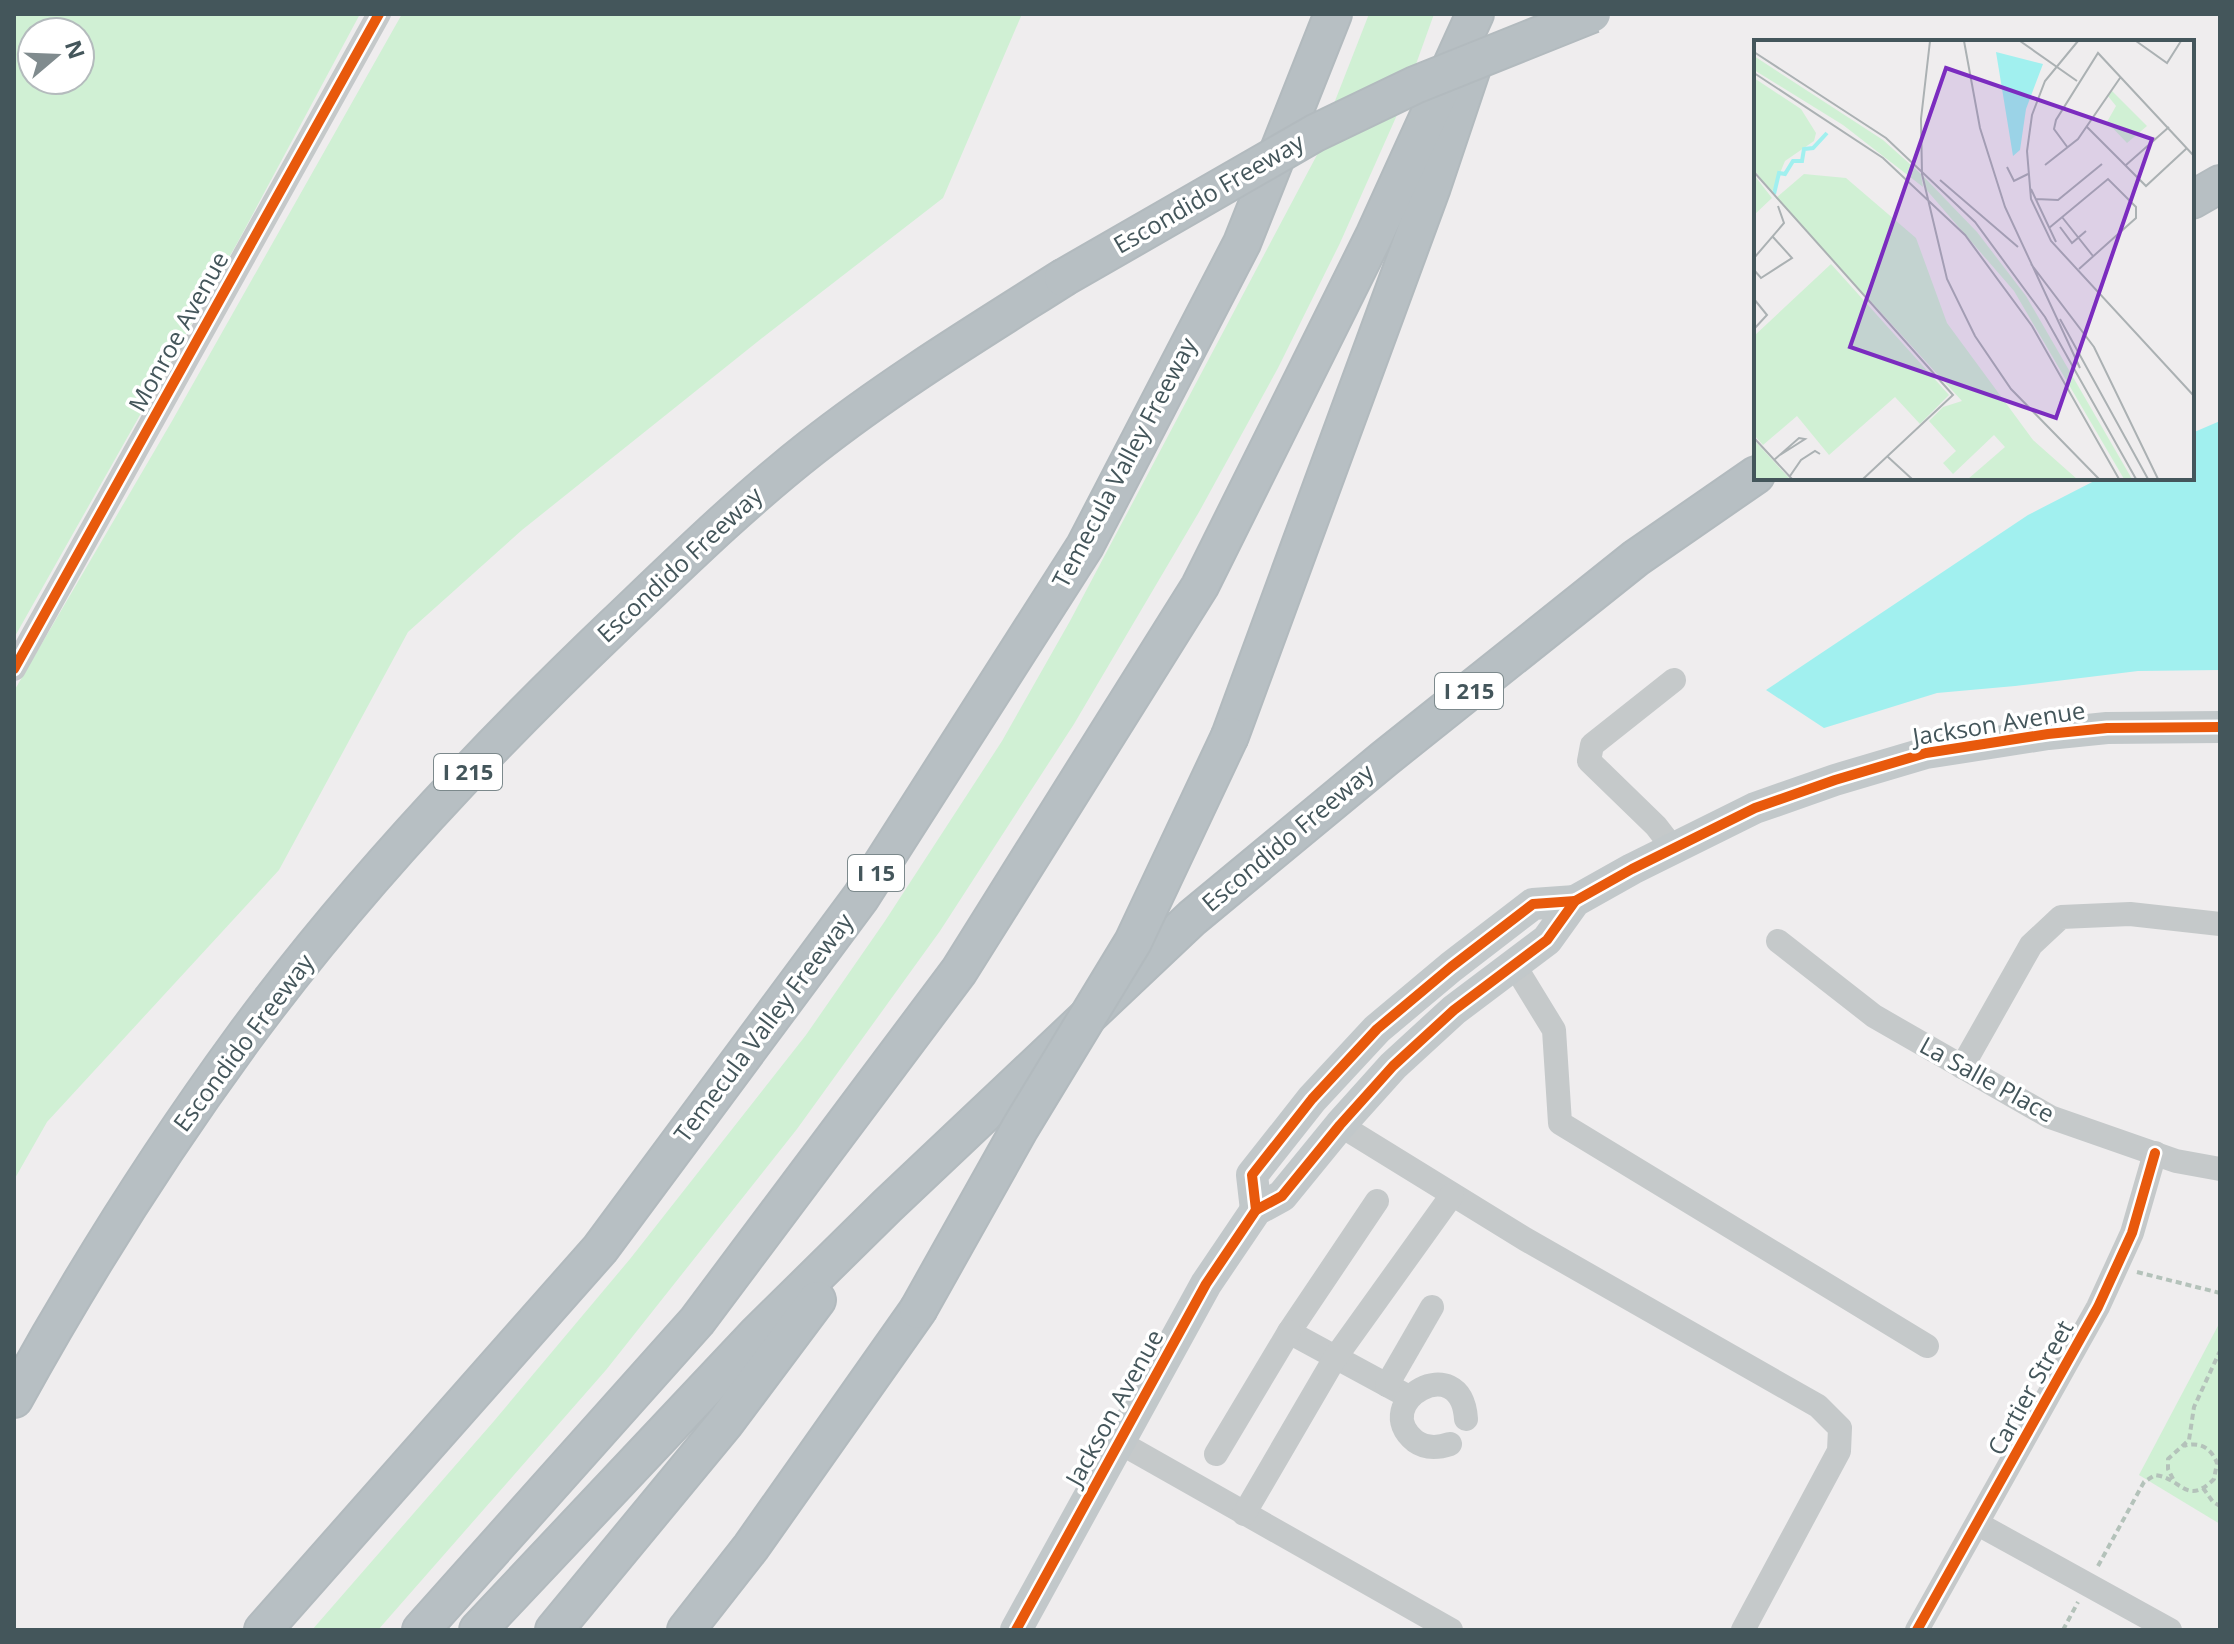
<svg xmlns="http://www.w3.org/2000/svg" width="2234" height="1644" viewBox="0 0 2234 1644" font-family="'Open Sans',sans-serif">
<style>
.green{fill:#d0f0d4;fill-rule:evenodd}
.water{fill:#a1f0ef}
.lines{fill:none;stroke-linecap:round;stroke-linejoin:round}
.highway-casing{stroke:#b2babe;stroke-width:40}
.path{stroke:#b4c2ba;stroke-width:4;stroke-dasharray:6 4;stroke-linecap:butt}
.minor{stroke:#c5c9ca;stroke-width:24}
.major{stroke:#c2c8ca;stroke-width:32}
.highway{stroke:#b7bfc3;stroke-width:36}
.highway-bridge-casing{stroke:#b2babe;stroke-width:40;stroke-linecap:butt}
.highway-bridge{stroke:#b7bfc3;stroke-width:36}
.cycleway-casing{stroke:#fff;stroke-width:15}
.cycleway{stroke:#e8590c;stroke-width:10}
.labels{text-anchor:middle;stroke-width:7;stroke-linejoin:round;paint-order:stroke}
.shield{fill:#fff;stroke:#7c898c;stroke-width:2}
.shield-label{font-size:22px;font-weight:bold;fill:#44565b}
.street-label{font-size:24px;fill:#44565b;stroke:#fff}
.inset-river{fill:none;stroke:#a1f0ef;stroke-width:4}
.inset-road{fill:none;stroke:#abb1b3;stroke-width:2}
.view{fill:#7b2cbf;fill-opacity:0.15;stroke:#7b2cbf;stroke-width:4}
.inset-edge{fill:none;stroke:#44565b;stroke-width:4}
</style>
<rect width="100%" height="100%" fill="#efedee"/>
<g class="green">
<path d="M14 14H360L240 238 14 638ZM32 32H80V80H32Z"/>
<polygon points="402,14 1022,14 943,198 766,335 522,530 408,632 279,870 47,1122 14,1180 14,691 172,421"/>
<polygon points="1369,14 1434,14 1411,78 1326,124"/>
<polygon points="1405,97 1340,243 1278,368 1199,512 1074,724 940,931 797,1129 606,1370 378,1630 312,1630 494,1421 630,1259 806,1035 885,921 1002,741 1070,621 1327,136"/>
<polygon points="2220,1322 2220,1524 2139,1475"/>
</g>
<polygon class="water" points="2220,421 2220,670 2138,671 2015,686 1937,693 1824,728 1766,690 2028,515 2100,478 2192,478 2192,433"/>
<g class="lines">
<defs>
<g id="highway">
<polyline points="2192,200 2220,184"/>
<polyline points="1230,736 1432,187 1472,68"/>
<path d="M14 1399C83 1274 159 1153 244 1037 352 890 482 752 614 626 678 565 741 503 811 448 891 385 978 332 1063 278"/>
<polyline points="263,1630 600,1249 861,897 1085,546 1242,243 1333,14"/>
<polyline points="421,1630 697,1321 959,971 1200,586 1374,236 1475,14"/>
<polyline points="478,1630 757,1334 887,1206 1192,918 1384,759 1636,558 1756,475"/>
<polyline points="554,1630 725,1423 817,1300"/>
<polyline points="686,1630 751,1547 918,1310"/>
</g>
</defs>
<use href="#highway" class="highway-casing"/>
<g class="path">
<polyline points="2137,1272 2220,1293"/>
<polyline points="2173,1479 2168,1469 2168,1459 2189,1440 2194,1407 2220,1351"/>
<polyline points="2203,1488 2213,1502 2220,1506"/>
<path d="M2098 1566 2144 1482 2155 1475C2182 1478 2186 1507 2214 1479L2217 1463C2211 1448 2200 1441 2184 1446"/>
<polyline points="2063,1630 2078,1602"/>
</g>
<g class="minor">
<polyline points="14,669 379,14"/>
<polyline points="1673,848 1656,826 1589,761 1592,745 1674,680"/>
<polyline points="1778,941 1874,1016 2050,1117 2176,1161 2220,1169"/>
<polyline points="1513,963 1554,1030 1560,1123 1927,1346"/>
<polyline points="1962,1067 2031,945 2061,917 2130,914 2220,924"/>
<polyline points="1340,1125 1525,1239 1818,1406 1840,1428 1839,1451 1743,1630"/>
<polyline points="1377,1201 1289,1332 1409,1397"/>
<polyline points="1387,1385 1432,1307"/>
<polyline points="1119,1442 1451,1630"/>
<path d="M1450 1444C1438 1448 1426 1449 1415 1441 1368 1403 1461 1348 1466 1419"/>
<polyline points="1216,1454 1289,1332"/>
<polyline points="1244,1514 1335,1358 1452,1195"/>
<polyline points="1978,1524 2170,1630"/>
<polyline points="1917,1630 2098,1307 2132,1233 2155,1153"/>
</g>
<g class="major">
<polyline points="1256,1210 1252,1175 1312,1099 1377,1029 1451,967 1533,904 1575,901"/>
<polyline points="1016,1630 1206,1284 1256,1210 1282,1196 1340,1125 1393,1066 1454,1010 1547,940 1575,901 1632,869 1755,808 1835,780 1926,753 2048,734 2107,728 2220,727"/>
</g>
<use href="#highway" class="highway"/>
<defs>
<g id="highway-bridge">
<polyline points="1063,278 1315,133 1415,85 1592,14"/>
<polyline points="918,1310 1020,1128 1133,942 1230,736"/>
</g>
</defs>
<use href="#highway-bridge" class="highway-bridge-casing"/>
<use href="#highway-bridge" class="highway-bridge"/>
<defs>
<g id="cycleway">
<polyline points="14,669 379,14"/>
<polyline points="1256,1210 1252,1175 1312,1099 1377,1029 1451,967 1533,904 1575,901"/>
<polyline points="1016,1630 1206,1284 1256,1210 1282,1196 1340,1125 1393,1066 1454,1010 1547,940 1575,901 1632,869 1755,808 1835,780 1926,753 2048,734 2107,728 2220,727"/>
<polyline points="1917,1630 2098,1307 2132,1233 2155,1153"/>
</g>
</defs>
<use href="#cycleway" class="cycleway-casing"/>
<use href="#cycleway" class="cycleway"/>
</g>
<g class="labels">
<g class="shield">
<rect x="1435" y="673" width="68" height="36" rx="6"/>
<rect x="434" y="754" width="68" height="36" rx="6"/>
<rect x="848" y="855" width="56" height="36" rx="6"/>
</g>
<g class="shield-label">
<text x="1469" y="699">I 215</text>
<text x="468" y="780">I 215</text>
<text x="876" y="881">I 15</text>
</g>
<g class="street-label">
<text transform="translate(1209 194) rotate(-30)" y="8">Escondido Freeway</text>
<text transform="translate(179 332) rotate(-61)" y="8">Monroe Avenue</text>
<text transform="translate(1125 463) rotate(-62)" y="8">Temecula Valley Freeway</text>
<text transform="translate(680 565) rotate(-43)" y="8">Escondido Freeway</text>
<text transform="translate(1999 724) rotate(-9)" y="8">Jackson Avenue</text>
<text transform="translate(1288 838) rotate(-40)" y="8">Escondido Freeway</text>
<text transform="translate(764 1028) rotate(-53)" y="8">Temecula Valley Freeway</text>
<text transform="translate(244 1043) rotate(-53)" y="8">Escondido Freeway</text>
<text transform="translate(1987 1080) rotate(29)" y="8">La Salle Place</text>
<text transform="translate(2031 1388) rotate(-61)" y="8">Cartier Street</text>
<text transform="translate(1115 1408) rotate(-61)" y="8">Jackson Avenue</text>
</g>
</g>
<g transform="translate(1754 40)">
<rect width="440" height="440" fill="#efedee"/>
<path d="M0 16 129 100 167 134 169 147 89 85 0 30ZM0 38 47 69 62 93 60 101 31 121 18 152 0 130ZM358 51 393 86 373 103 353 82 362 66 354 56ZM50 134 92 138 162 198 193 283 279 400 323 439H214L251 407 240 395 199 434 189 423 202 411 175 381 189 367 208 361 22 158ZM0 135 18 158 0 175ZM169 136 223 192 272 256 378 439H370L260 251 170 147ZM77 224 195 355 166 384 141 357 75 415 43 376 9 405 0 395V296ZM0 400 36 439H0Z" fill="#d0f0d4"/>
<path d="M242 12 289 24 272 69 266 110 259 116Z" fill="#a1f0ef"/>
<path class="inset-river" d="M20 154 25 133 31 134 39 121H48L50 109 59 108 73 93"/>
<path class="inset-road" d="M176 1 167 79 168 134 193 239 221 296 257 349 345 439M210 1 226 88 251 167 326 328M266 1 323 41M324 1 291 41 278 75 273 111 277 159 297 201 440 356M382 1 413 23 427 1M0 12 132 98 221 182 291 277 382 439M0 33 129 118 211 195 278 286 365 439M333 87 392 146 433 108M314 108 300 89 302 80 344 13 440 116M291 125 324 99 366 38M372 125 415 87M253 127 260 141 274 134M0 132 199 355 109 439M186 140 264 207M277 149 302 202M282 159 304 160 348 124M308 177 339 216M306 187 318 203 332 191M295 188 354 139 382 167V178L325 229M0 218 30 183 24 166M277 224 340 307 404 439M0 230 7 238 38 218 19 197M0 259 13 275 0 289M306 279 394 439M0 398 38 439M134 417 158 439M20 420 45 398 51 399 26 415M36 436 47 420 61 411 66 414"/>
<path class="view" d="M192 28 398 99 302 378 96 307Z"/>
<rect width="440" height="440" class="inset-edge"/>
</g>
<rect width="2234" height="1644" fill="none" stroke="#44565b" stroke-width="32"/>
<g transform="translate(56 56) rotate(71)"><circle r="38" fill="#ffffff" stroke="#b4bbbd" stroke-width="2"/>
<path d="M0-6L14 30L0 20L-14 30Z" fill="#808b8e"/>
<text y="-12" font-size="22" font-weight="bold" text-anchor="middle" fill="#44565b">N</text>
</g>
</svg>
